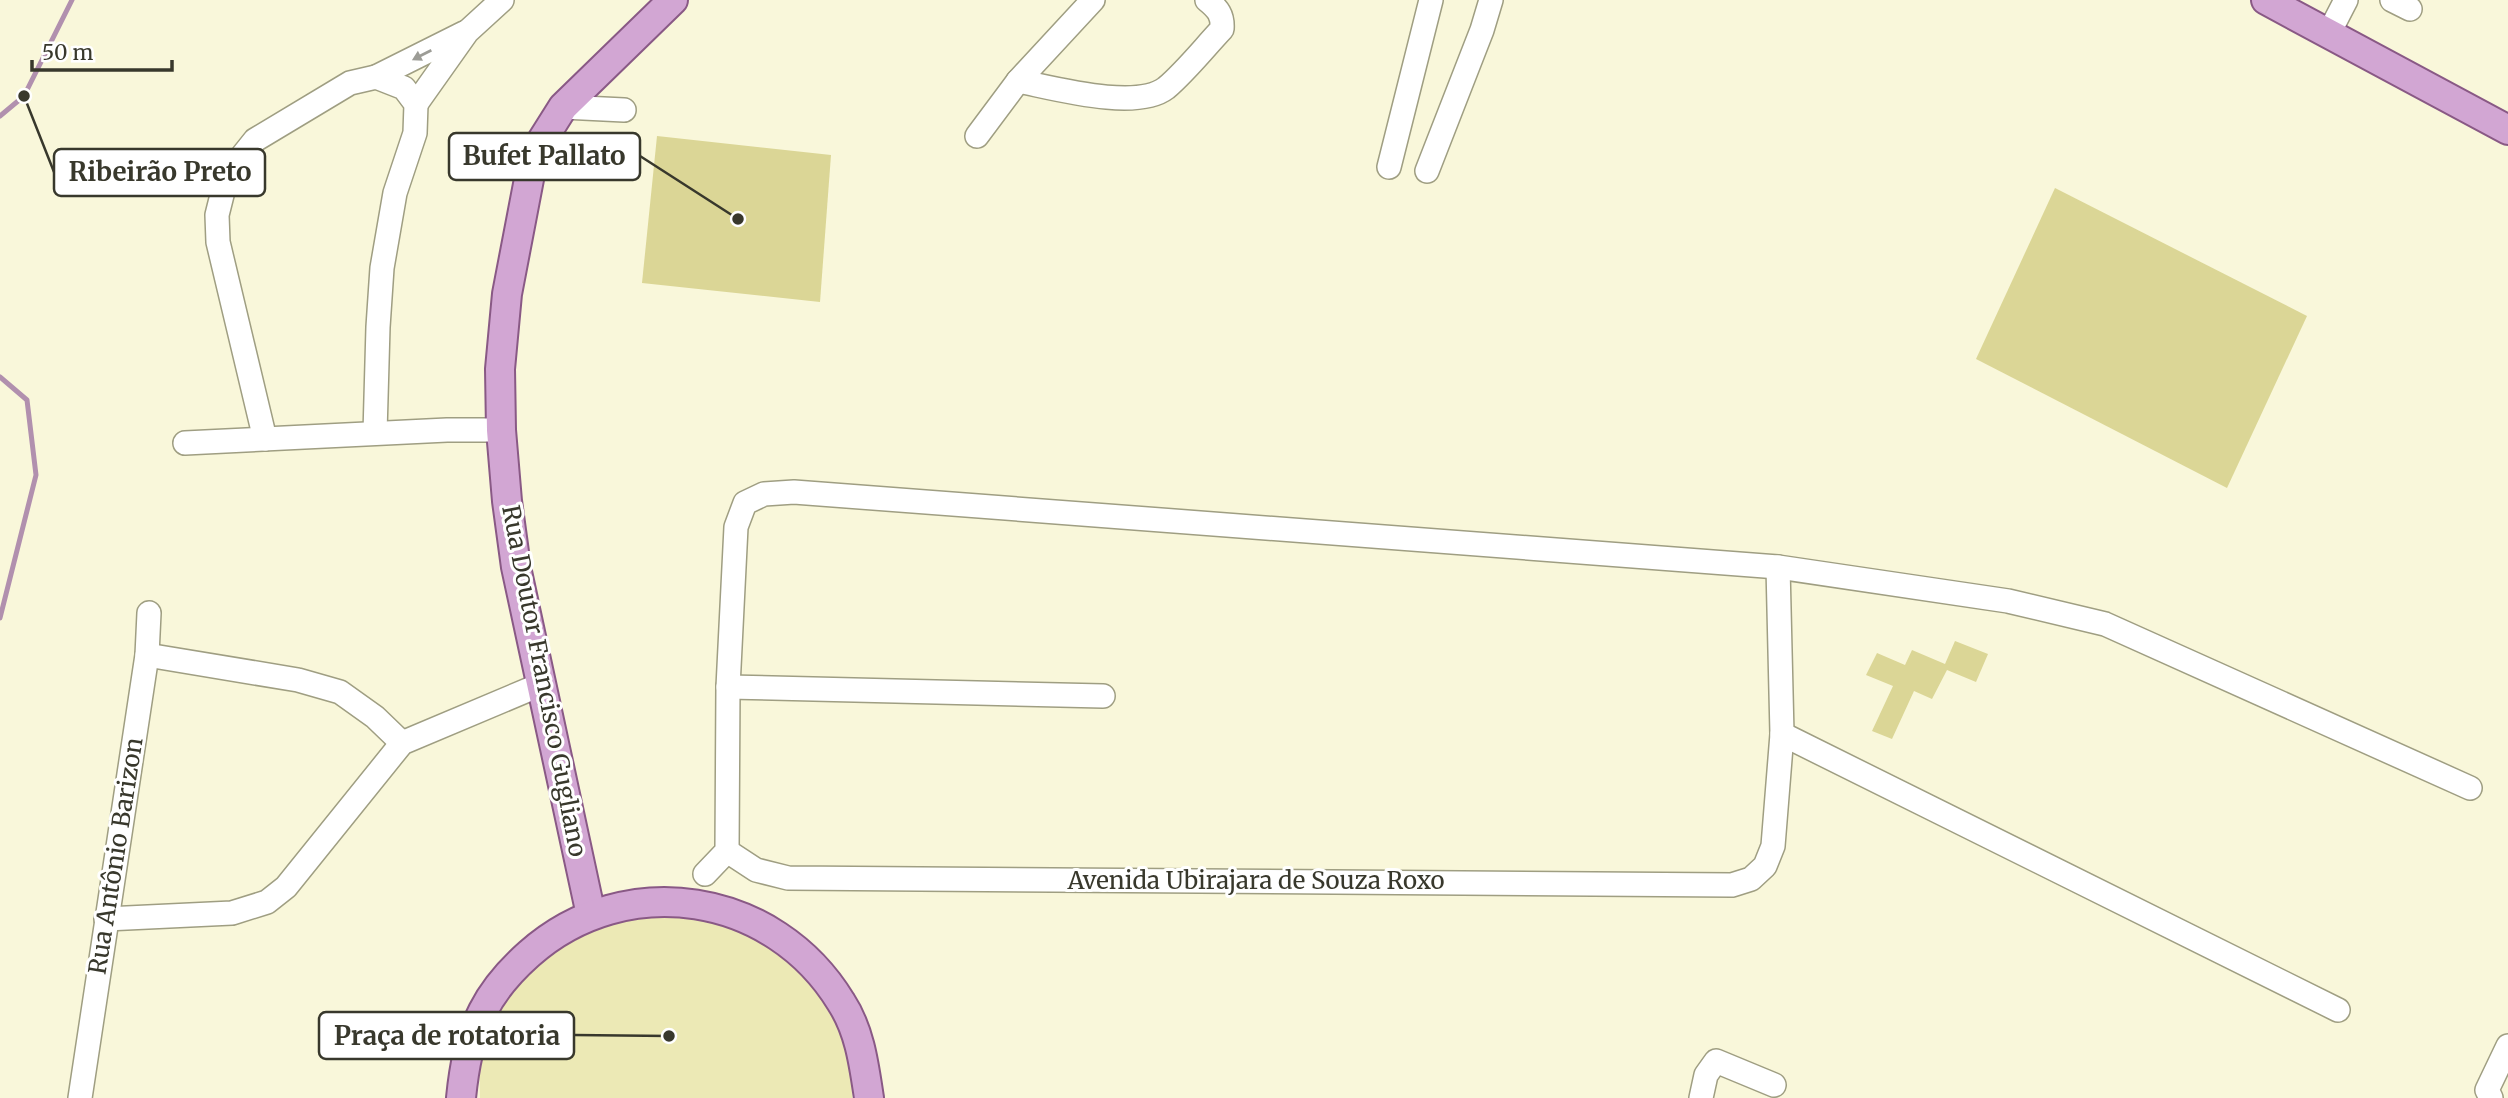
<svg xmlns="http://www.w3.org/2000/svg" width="2508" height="1098" viewBox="0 0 2508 1098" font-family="Merriweather,serif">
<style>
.green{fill:#ece9b5}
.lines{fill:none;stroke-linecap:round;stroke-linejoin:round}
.stream{stroke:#b190ae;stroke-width:5}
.building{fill:#dbd696}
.minor-casing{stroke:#9f9e82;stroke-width:26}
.major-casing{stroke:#895985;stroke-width:32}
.minor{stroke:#fff;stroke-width:23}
.major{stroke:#d2a6d3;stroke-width:28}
.oneway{fill:#9c9c96}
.labels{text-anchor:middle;stroke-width:6;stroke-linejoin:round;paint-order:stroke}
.street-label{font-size:24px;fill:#38382c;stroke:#fff}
.leader{fill:none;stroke:#38382c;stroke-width:2.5}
.callout-dot{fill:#38382c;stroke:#fff;stroke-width:2.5}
.callout{fill:#fff;stroke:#38382c;stroke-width:2.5}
.callout-label{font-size:26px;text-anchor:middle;font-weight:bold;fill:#38382c}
</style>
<rect width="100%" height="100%" fill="#f9f7da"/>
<path class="green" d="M644 912C660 913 678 911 693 913 783 926 853 1008 852 1098H480C480 1089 479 1080 480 1071 489 1007 538 948 597 924 612 918 629 916 644 912Z"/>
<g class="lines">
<g class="stream">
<polyline points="0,116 24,96 72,0"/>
<polyline points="0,377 27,400 36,475 0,618"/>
</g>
</g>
<g class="building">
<polygon points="657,136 831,155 820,302 642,283"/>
<polygon points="2055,188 2307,316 2227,488 1976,359"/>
<polygon points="1955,641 1988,654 1976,682 1947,670 1932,699 1914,691 1892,739 1872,731 1893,686 1866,675 1877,653 1905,665 1912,650 1945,664"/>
</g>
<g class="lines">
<defs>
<g id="minor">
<polyline points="2392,0 2410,9"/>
<polyline points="2329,33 2346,0"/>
<polyline points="376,77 464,33"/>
<path d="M1018 81C1054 88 1136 111 1166 88 1186 71 1204 48 1222 29 1223 15 1218 9 1207 0"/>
<polyline points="416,104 467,32 502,0"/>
<polyline points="563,107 624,110"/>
<polyline points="977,136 1018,81 1093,0"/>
<polyline points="1389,167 1431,0"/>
<polyline points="1427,171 1482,30 1491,0"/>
<polyline points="265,439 218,242 217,215 227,175 255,140 350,83 376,77 404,88 416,104 415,133 395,193 382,268 378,327 375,433"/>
<polyline points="185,443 447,430 501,430"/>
<polyline points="147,655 298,680 340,692 375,717 402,743"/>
<polyline points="728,687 1103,696"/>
<polyline points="1782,734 2338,1010"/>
<polyline points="727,851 756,870 788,878 1732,885 1751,879 1765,866 1773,846 1782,734 1778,567"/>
<polyline points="705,874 727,851 728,687 736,527 745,503 764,494 794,492 1778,567 2008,601 2105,624 2470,788"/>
<polyline points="106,919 232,913 267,902 286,887 402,743 542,684"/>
<polyline points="80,1098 147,655 149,613"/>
<polyline points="1701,1098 1706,1075 1716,1061 1774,1085"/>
<polyline points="2491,1098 2487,1090 2508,1046"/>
</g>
<g id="major">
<polyline points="2266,0 2508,130"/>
<polyline points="591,915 516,567 507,501 501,430 500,369 507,294 534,153 563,107 673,0"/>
<path d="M461 1098C464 1068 469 1039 483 1011 494 989 511 970 529 954 626 868 774 892 841 1002 860 1031 864 1065 869 1098"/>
</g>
</defs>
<use href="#minor" class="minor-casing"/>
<use href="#major" class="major-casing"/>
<use href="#minor" class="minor"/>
<use href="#major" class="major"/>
</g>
<defs><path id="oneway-solid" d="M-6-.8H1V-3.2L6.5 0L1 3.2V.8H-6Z" transform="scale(1.75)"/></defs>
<use class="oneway" href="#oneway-solid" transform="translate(422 55) rotate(153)"/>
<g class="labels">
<g class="street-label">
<text transform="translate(544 681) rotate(79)" y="8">Rua Doutor Francisco Gugliano</text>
<text transform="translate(116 856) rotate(-81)" y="8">Rua Antônio Barizon</text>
<text x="1256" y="889">Avenida Ubirajara de Souza Roxo</text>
</g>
</g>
<path class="leader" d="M738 219L640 156M24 96L54 172M669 1036L574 1035"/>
<g class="callout-dot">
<circle cx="738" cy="219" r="7"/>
<circle cx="24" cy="96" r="7"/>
<circle cx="669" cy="1036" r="7"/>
</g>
<g class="callout">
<rect x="449" y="133" width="191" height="47" rx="7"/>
<rect x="54" y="149" width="211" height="47" rx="7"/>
<rect x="319" y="1012" width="255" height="47" rx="7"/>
</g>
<g class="callout-label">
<text x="544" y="165">Bufet Pallato</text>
<text x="160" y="181">Ribeirão Preto</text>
<text x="447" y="1045">Praça de rotatoria</text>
</g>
<path d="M32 60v10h140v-10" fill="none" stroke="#38382c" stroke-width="3.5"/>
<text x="42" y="60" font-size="21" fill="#38382c" stroke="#ffffff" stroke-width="5" paint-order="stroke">50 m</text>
</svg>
